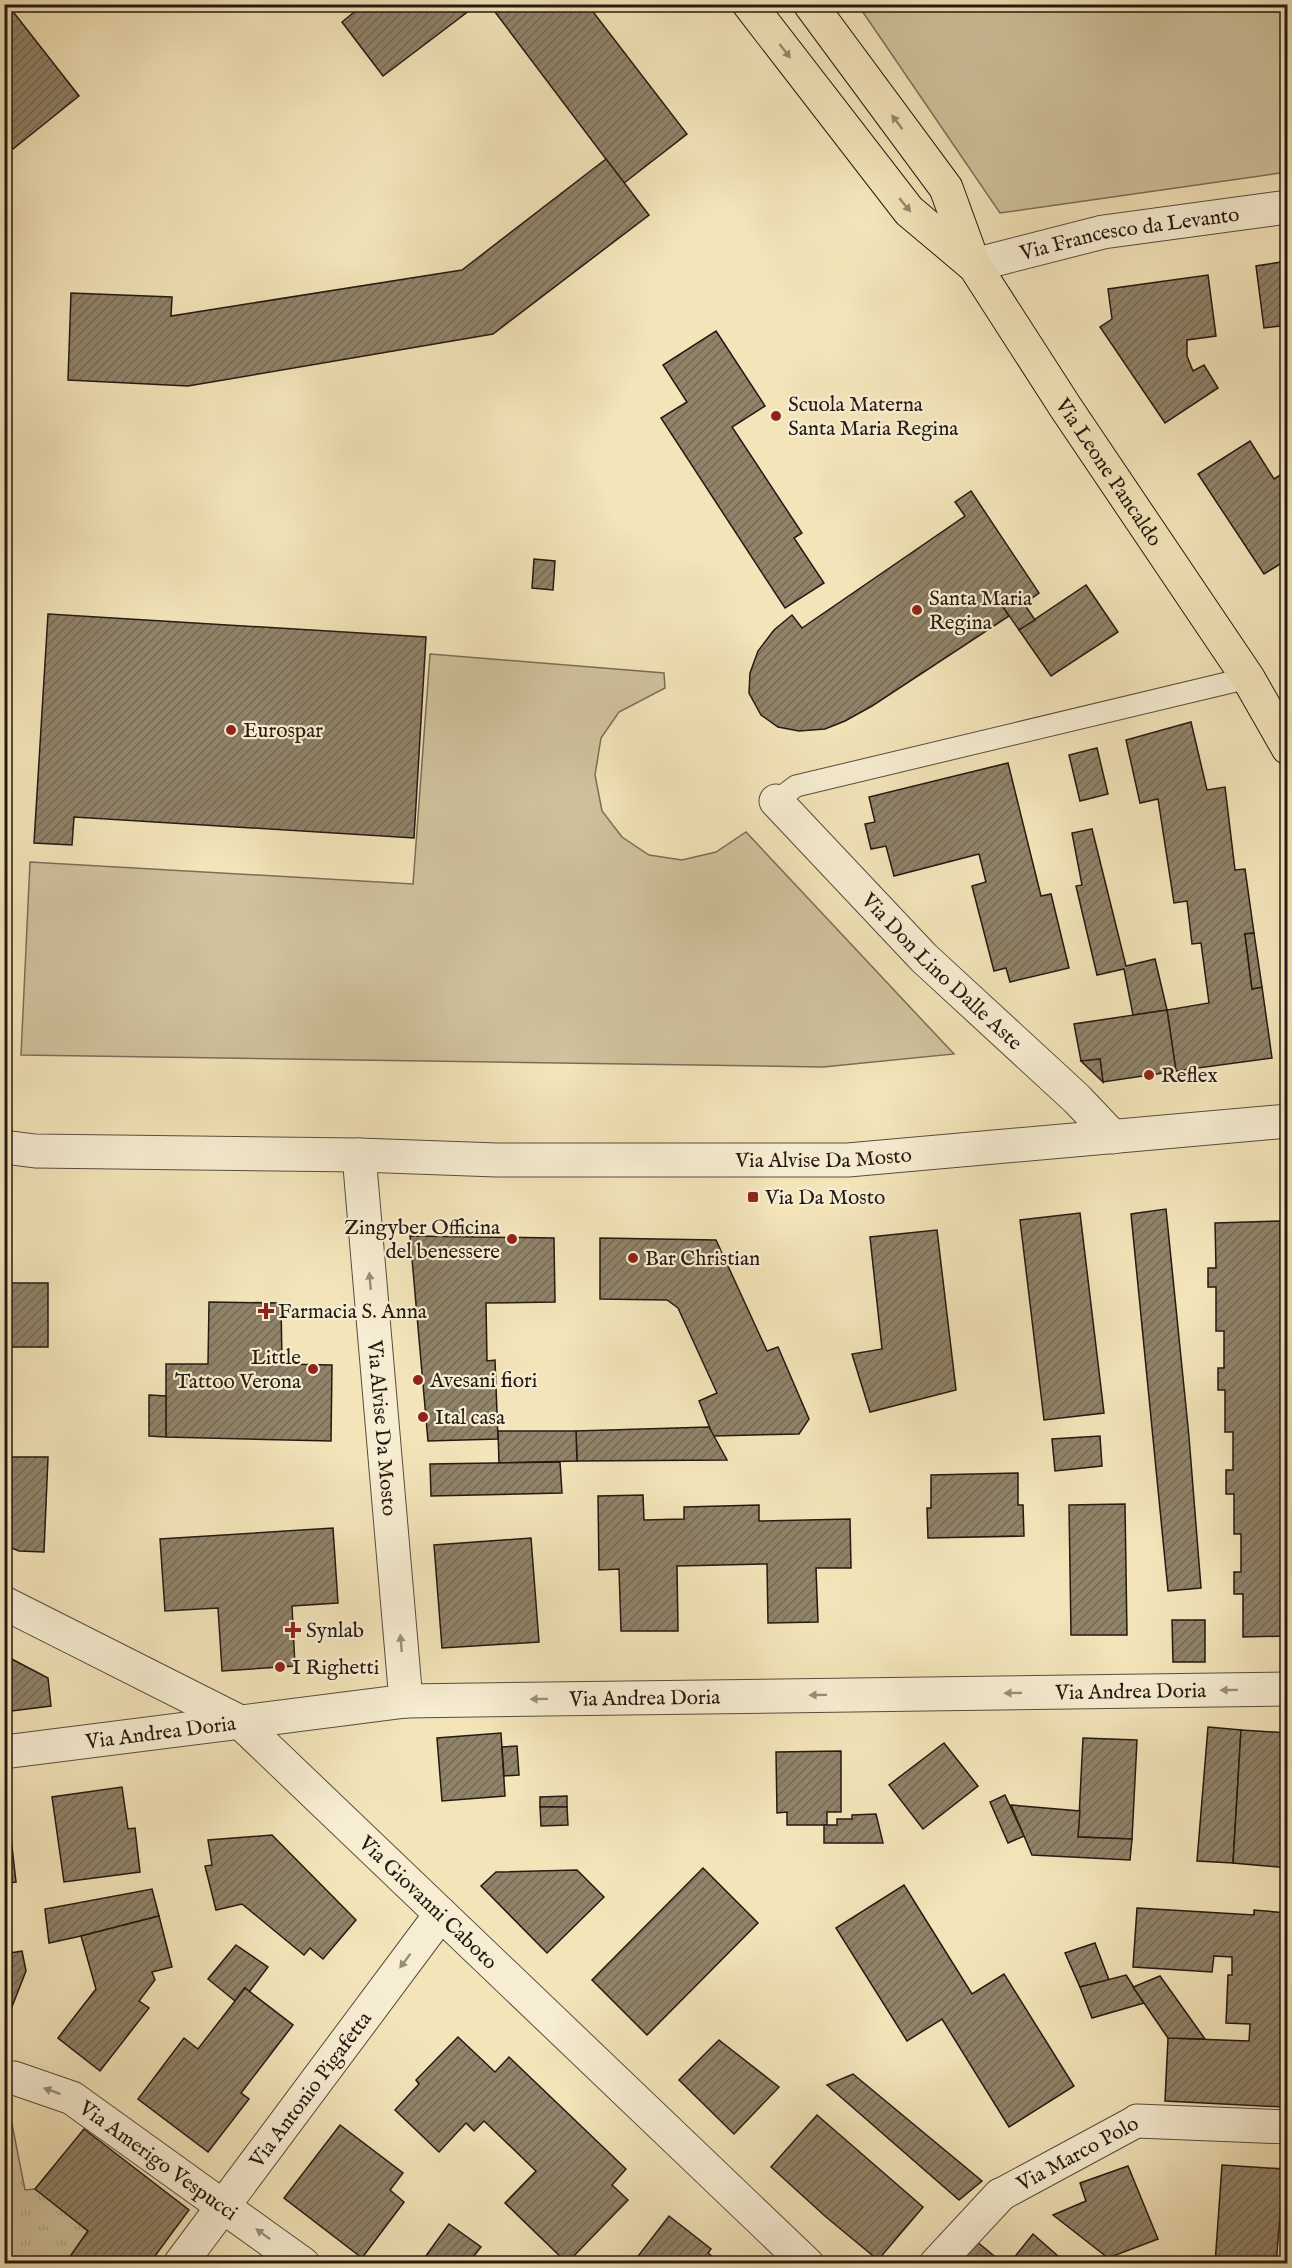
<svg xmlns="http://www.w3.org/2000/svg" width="1292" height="2268" viewBox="0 0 1292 2268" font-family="'IM FELL English',serif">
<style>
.grass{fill:#d0c29d;stroke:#7a6e58;stroke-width:1.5}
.park{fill:url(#park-tufts);stroke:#7a6e58;stroke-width:1.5}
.building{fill:url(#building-hatch);stroke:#251a12;stroke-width:1.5}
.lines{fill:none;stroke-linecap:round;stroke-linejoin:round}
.service-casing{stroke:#584c3c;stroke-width:23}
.pedestrian-casing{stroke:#584c3c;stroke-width:34}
.minor-casing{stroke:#584c3c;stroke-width:35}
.primary-casing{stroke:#251a12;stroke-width:35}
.service{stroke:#f7edd2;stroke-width:21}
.pedestrian{stroke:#f7edd2;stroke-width:32}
.minor{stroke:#f7edd2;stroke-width:33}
.primary{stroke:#f3e4b9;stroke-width:33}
.oneway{fill:#96896e}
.oneway2{fill:#988e7c}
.poi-dot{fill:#8f2418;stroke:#f7edd2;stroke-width:2}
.labels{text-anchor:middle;stroke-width:4.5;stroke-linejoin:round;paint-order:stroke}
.street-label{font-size:21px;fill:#251a12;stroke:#f7edd2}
.poi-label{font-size:21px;fill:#251a12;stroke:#f7edd2;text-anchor:start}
</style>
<defs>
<pattern id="park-tufts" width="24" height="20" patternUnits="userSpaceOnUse" patternTransform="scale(1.5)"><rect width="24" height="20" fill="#d0c29d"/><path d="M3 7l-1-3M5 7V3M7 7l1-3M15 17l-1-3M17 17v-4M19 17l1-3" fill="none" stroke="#b2a686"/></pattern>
<pattern id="building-hatch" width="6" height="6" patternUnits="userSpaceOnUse" patternTransform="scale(1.5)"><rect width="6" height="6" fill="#908369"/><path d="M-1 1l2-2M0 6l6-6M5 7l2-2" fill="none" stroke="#756a55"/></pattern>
</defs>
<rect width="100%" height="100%" fill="#f3e4b9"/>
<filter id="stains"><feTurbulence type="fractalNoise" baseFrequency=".00333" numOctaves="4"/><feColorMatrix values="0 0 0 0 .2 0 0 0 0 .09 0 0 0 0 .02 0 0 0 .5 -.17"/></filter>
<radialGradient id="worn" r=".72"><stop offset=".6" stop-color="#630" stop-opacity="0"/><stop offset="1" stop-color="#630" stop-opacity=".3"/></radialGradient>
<g class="grass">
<polygon points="858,5 1287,5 1287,172 1000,213"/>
<polygon points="430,654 664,673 665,688 619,712 601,738 595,775 602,811 622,837 649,855 682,860 716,852 746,832 954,1054 823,1067 21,1055 30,862 413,884"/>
</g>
<polygon class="park" points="9,2109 25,2190 35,2189 88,2231 65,2263 5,2264 4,2110"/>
<g class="building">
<polygon points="7,4 79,96 13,149 4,138 4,6"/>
<polygon points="364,4 478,4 383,76 342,22"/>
<polygon points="489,4 587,4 687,134 624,183"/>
<polygon points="606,159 649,215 493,334 188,386 68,380 71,293 172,297 171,316 462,270"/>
<polygon points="1288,261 1288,325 1264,328 1256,266"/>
<polygon points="1208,275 1216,336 1187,340 1187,356 1193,371 1204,365 1218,388 1165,423 1100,327 1112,319 1108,289"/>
<polygon points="716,331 765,406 732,427 802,533 794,538 824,583 785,608 661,418 687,402 663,365"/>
<polygon points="1250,441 1274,479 1288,470 1288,559 1264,574 1198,474"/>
<polygon points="971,491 1039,593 1024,604 1017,593 1001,604 1009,616 872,706 845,721 825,729 799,731 778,727 761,715 749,693 750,673 758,651 774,630 792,615 802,628 965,516 955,502"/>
<polygon points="534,559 555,561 553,590 532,588"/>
<polygon points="1086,585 1118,632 1051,676 1019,630"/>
<polygon points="1017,593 1035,620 1019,630 1001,604"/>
<polygon points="48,614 426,637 414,838 74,817 72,845 34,843"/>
<polygon points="1191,722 1207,790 1225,787 1235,870 1245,869 1254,933 1245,934 1252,989 1262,987 1272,1058 1176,1071 1167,1010 1209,1003 1201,943 1192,944 1187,901 1174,903 1158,799 1140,803 1126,740"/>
<polygon points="1097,748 1108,794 1080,801 1069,755"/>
<polygon points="1008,763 1041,896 1051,894 1069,968 1010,982 1006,968 994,971 972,886 986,882 979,854 894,876 886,846 871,849 865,824 875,822 869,797"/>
<polygon points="1092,829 1126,966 1155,959 1167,1010 1133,1015 1124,969 1097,975 1076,886 1082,885 1072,833"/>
<polygon points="1254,933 1262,987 1252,989 1245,934"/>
<polygon points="1167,1010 1176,1071 1103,1082 1100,1059 1081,1061 1074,1024"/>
<polygon points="1100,1059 1103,1082 1081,1061"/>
<polygon points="1166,1209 1189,1437 1201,1588 1168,1591 1131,1214"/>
<polygon points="1080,1213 1104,1413 1044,1420 1020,1220"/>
<polygon points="1280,1221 1281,1327 1288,1327 1288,1636 1243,1637 1243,1594 1234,1594 1234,1572 1241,1572 1241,1534 1234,1534 1234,1494 1226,1494 1226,1470 1233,1470 1233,1432 1225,1432 1225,1390 1218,1390 1218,1368 1224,1368 1224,1331 1216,1331 1216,1287 1208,1287 1208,1268 1216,1268 1215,1223"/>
<polygon points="937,1230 956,1390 870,1412 852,1354 882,1349 870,1237"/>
<polygon points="410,1236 554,1238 555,1302 486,1303 487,1361 495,1360 498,1439 428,1441"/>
<polygon points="600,1238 716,1240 767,1351 778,1347 809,1419 799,1434 713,1436 699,1401 717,1393 678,1308 667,1300 600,1299"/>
<rect x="4" y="1283" width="44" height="64"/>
<polygon points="209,1302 281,1303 282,1364 332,1365 331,1441 166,1437 166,1364 208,1364"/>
<polygon points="149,1395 166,1396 166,1437 149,1436"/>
<polygon points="709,1427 727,1460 577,1461 576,1431"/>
<polygon points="498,1431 576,1431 577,1461 499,1463"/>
<polygon points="1100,1436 1102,1466 1055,1471 1052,1439"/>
<polygon points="4,1457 48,1457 44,1552 19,1551 4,1545"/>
<polygon points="560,1462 562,1493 431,1496 430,1464"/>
<polygon points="1018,1473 1018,1505 1023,1505 1024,1536 928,1538 927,1508 931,1508 931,1475"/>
<polygon points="643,1495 644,1520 684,1519 684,1507 759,1505 759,1521 850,1519 851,1568 816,1568 818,1622 768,1623 767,1564 677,1566 678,1631 621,1631 619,1569 599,1570 598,1496"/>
<polygon points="1125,1504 1127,1635 1071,1635 1069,1505"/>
<polygon points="333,1528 338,1603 292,1606 295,1666 222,1671 218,1608 165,1611 160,1539"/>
<polygon points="531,1538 539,1642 442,1648 434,1545"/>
<polygon points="1172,1620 1205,1620 1205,1662 1173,1662"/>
<polygon points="4,1655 48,1678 51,1706 4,1712"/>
<polygon points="1208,1727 1241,1730 1233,1863 1197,1861"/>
<polygon points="1241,1730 1288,1733 1288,1868 1233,1863"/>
<polygon points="501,1733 505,1796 442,1801 437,1738"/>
<polygon points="1083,1738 1137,1740 1132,1839 1078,1837"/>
<polygon points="944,1743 978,1786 923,1829 889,1785"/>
<polygon points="517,1746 519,1775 504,1776 502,1747"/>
<polygon points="841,1751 841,1812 827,1812 827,1825 787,1825 787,1812 777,1813 776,1752"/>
<polygon points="122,1787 128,1829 135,1828 140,1872 64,1882 52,1797"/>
<polygon points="1005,1795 1024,1836 1008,1843 990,1802"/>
<polygon points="567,1796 567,1807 540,1807 540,1797"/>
<polygon points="4,1802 7,1802 16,1882 4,1883"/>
<polygon points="1011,1805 1080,1811 1078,1837 1132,1839 1130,1860 1032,1855"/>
<polygon points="540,1807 567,1807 568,1825 541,1826"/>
<polygon points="876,1814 883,1843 824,1843 824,1825 837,1825 837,1819 852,1819 852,1815"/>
<polygon points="272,1835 356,1920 323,1959 310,1948 304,1955 242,1904 216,1910 205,1866 212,1865 208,1840"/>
<polygon points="703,1868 758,1923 647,2035 592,1980"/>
<polygon points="577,1870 604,1897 547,1953 481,1886 496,1872"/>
<polygon points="904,1885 972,1994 1004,1974 1074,2086 1009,2127 942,2019 907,2041 836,1928"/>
<polygon points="152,1889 159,1916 81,1936 49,1943 45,1909"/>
<polygon points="1137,1908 1254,1915 1254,1910 1288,1913 1288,2024 1283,2107 1165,2101 1168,2038 1249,2041 1250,2024 1226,2023 1228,1975 1232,1975 1232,1957 1214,1956 1212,1972 1133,1967"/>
<polygon points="159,1916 172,1967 152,1972 155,1980 139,2001 149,2008 100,2071 58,2038 96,1989 81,1936"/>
<polygon points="1095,1943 1109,1980 1080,1987 1065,1953"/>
<polygon points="236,1945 268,1967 249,1992 245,1988 235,2001 208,1979"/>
<polygon points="22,1951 26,1971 4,2027 4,1954"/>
<polygon points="1126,1975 1144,2003 1092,2018 1080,1987"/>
<polygon points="1160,1976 1205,2039 1168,2038 1133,1987"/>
<polygon points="245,1988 293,2025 241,2093 249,2099 208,2152 138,2099 184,2038 198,2049"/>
<polygon points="458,2037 495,2072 509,2057 626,2169 612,2185 628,2200 567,2263 505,2203 536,2171 484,2121 474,2131 466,2123 439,2152 395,2110 419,2084 416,2080"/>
<polygon points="719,2040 779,2087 734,2134 679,2080"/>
<polygon points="853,2074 982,2181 959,2200 827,2085"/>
<polygon points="817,2115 923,2207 878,2260 826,2217 771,2167"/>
<polygon points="340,2125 403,2173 390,2190 404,2202 362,2258 284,2198"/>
<polygon points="84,2129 189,2210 149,2264 65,2264 88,2231 35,2189"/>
<polygon points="1222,2165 1284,2169 1276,2264 1215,2264"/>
<polygon points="1128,2166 1158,2239 1108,2258 1053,2215 1086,2201 1080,2183"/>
<polygon points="669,2216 711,2249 708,2253 721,2264 632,2264"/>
<polygon points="449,2224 481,2247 470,2261 473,2264 420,2264"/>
<polygon points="1033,2234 1067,2264 1009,2264"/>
<polygon points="976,2241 1004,2264 957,2264"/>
</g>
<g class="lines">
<defs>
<polyline id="service" points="776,801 796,786 1248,678"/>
<g id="pedestrian">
<path id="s1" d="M1000 2195 1137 2121"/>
</g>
<g id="minor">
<path id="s2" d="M974 265 1103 232 1288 207"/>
<path id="s3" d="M776 801 924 958 1077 1099 1113 1137"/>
<path id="s4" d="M4 1147 35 1151 359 1155 497 1160H848L1288 1121"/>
<path id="s5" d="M359 1155 406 1701"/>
<path id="s6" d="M4 1603 240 1722 807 2264"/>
<path id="s7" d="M4 1752 406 1701 1288 1689"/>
<path id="s8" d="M4 2079 14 2078 72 2098 303 2264"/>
<polyline points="1137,2121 1288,2127"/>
<path id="s9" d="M180 2264 441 1914"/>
<polyline points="936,2264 1000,2195"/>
</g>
<g id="primary">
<polyline points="749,4 909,211 972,264"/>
<path id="s10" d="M810 4 946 188 974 265 1066 408 1248 678 1288 748"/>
</g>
</defs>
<use href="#service" class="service-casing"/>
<use href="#pedestrian" class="pedestrian-casing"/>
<use href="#minor" class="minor-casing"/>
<use href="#primary" class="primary-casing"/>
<use href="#service" class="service"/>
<use href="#pedestrian" class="pedestrian"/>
<use href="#minor" class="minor"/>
<use href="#primary" class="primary"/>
</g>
<defs><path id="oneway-solid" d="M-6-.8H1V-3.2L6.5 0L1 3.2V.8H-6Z" transform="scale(1.5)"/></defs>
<g class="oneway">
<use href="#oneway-solid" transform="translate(785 51) rotate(52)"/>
<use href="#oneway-solid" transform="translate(897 122) rotate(-127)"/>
<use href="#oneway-solid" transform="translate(905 205) rotate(50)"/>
</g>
<g class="oneway2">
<use href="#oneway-solid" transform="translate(370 1281) rotate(-95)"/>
<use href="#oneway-solid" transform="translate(401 1643) rotate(-95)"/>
<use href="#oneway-solid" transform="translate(1229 1690) rotate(179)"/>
<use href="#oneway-solid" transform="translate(1013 1693) rotate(179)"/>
<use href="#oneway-solid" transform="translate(818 1695) rotate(179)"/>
<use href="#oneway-solid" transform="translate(539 1699) rotate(179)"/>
<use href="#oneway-solid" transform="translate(405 1961) rotate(127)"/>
<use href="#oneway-solid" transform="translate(52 2091) rotate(-160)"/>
<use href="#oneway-solid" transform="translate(263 2234) rotate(-144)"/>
</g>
<g class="poi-dot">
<circle cx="776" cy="416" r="6"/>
<circle cx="917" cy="610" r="6"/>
<circle cx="231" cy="730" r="6"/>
<circle cx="1149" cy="1075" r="6"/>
<rect x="747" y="1191" width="12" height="12" rx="3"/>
<circle cx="512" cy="1239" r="6"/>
<circle cx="633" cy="1258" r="6"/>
<path d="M263 1302h6v6h6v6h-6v6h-6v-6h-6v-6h6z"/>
<circle cx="313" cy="1369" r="6"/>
<circle cx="418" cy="1380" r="6"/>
<circle cx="423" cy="1417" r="6"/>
<path d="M290 1621h6v6h6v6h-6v6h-6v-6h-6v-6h6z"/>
<circle cx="280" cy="1667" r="6"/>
</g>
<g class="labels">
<g class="street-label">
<text dy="7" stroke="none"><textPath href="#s2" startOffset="159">Via Francesco da Levanto</textPath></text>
<text dy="7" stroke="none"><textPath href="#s10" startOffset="558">Via Leone Pancaldo</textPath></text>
<text dy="7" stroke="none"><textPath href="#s3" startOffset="238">Via Don Lino Dalle Aste</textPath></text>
<text dy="7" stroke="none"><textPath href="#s4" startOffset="820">Via Alvise Da Mosto</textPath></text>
<text dy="7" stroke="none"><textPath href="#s5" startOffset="274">Via Alvise Da Mosto</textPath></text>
<text dy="7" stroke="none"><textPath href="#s7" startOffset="1130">Via Andrea Doria</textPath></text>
<text dy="7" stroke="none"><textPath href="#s7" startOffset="644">Via Andrea Doria</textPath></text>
<text dy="7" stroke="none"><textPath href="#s7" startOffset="158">Via Andrea Doria</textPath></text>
<text dy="7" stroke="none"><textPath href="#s6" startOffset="525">Via Giovanni Caboto</textPath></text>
<text dy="7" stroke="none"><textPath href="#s9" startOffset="218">Via Antonio Pigafetta</textPath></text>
<text dy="7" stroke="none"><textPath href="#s1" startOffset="88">Via Marco Polo</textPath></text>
<text dy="7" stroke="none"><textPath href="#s8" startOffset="178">Via Amerigo Vespucci</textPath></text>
</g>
<g class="poi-label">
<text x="788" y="411">Scuola Materna<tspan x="788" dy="24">Santa Maria Regina</tspan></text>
<text x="929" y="605">Santa Maria<tspan x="929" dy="24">Regina</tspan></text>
<text x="243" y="737">Eurospar</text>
<text x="1161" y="1082">Reflex</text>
<text x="765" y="1204">Via Da Mosto</text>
<text x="500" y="1234" text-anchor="end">Zingyber Officina<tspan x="500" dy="24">del benessere</tspan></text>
<text x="645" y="1265">Bar Christian</text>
<text x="278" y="1318">Farmacia S. Anna</text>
<text x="301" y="1364" text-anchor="end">Little<tspan x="301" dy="24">Tattoo Verona</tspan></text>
<text x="430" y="1387">Avesani fiori</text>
<text x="435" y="1424">Ital casa</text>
<text x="306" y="1637">Synlab</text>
<text x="292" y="1674">I Righetti</text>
</g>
</g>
<rect width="1292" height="2268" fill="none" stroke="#f3e4b9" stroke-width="24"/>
<rect x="6" y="6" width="1280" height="2256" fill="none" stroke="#251a12" stroke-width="3"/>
<rect x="12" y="12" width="1268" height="2244" fill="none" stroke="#251a12" stroke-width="1.5"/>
<rect width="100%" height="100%" filter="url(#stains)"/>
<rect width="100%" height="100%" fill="url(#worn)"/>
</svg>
